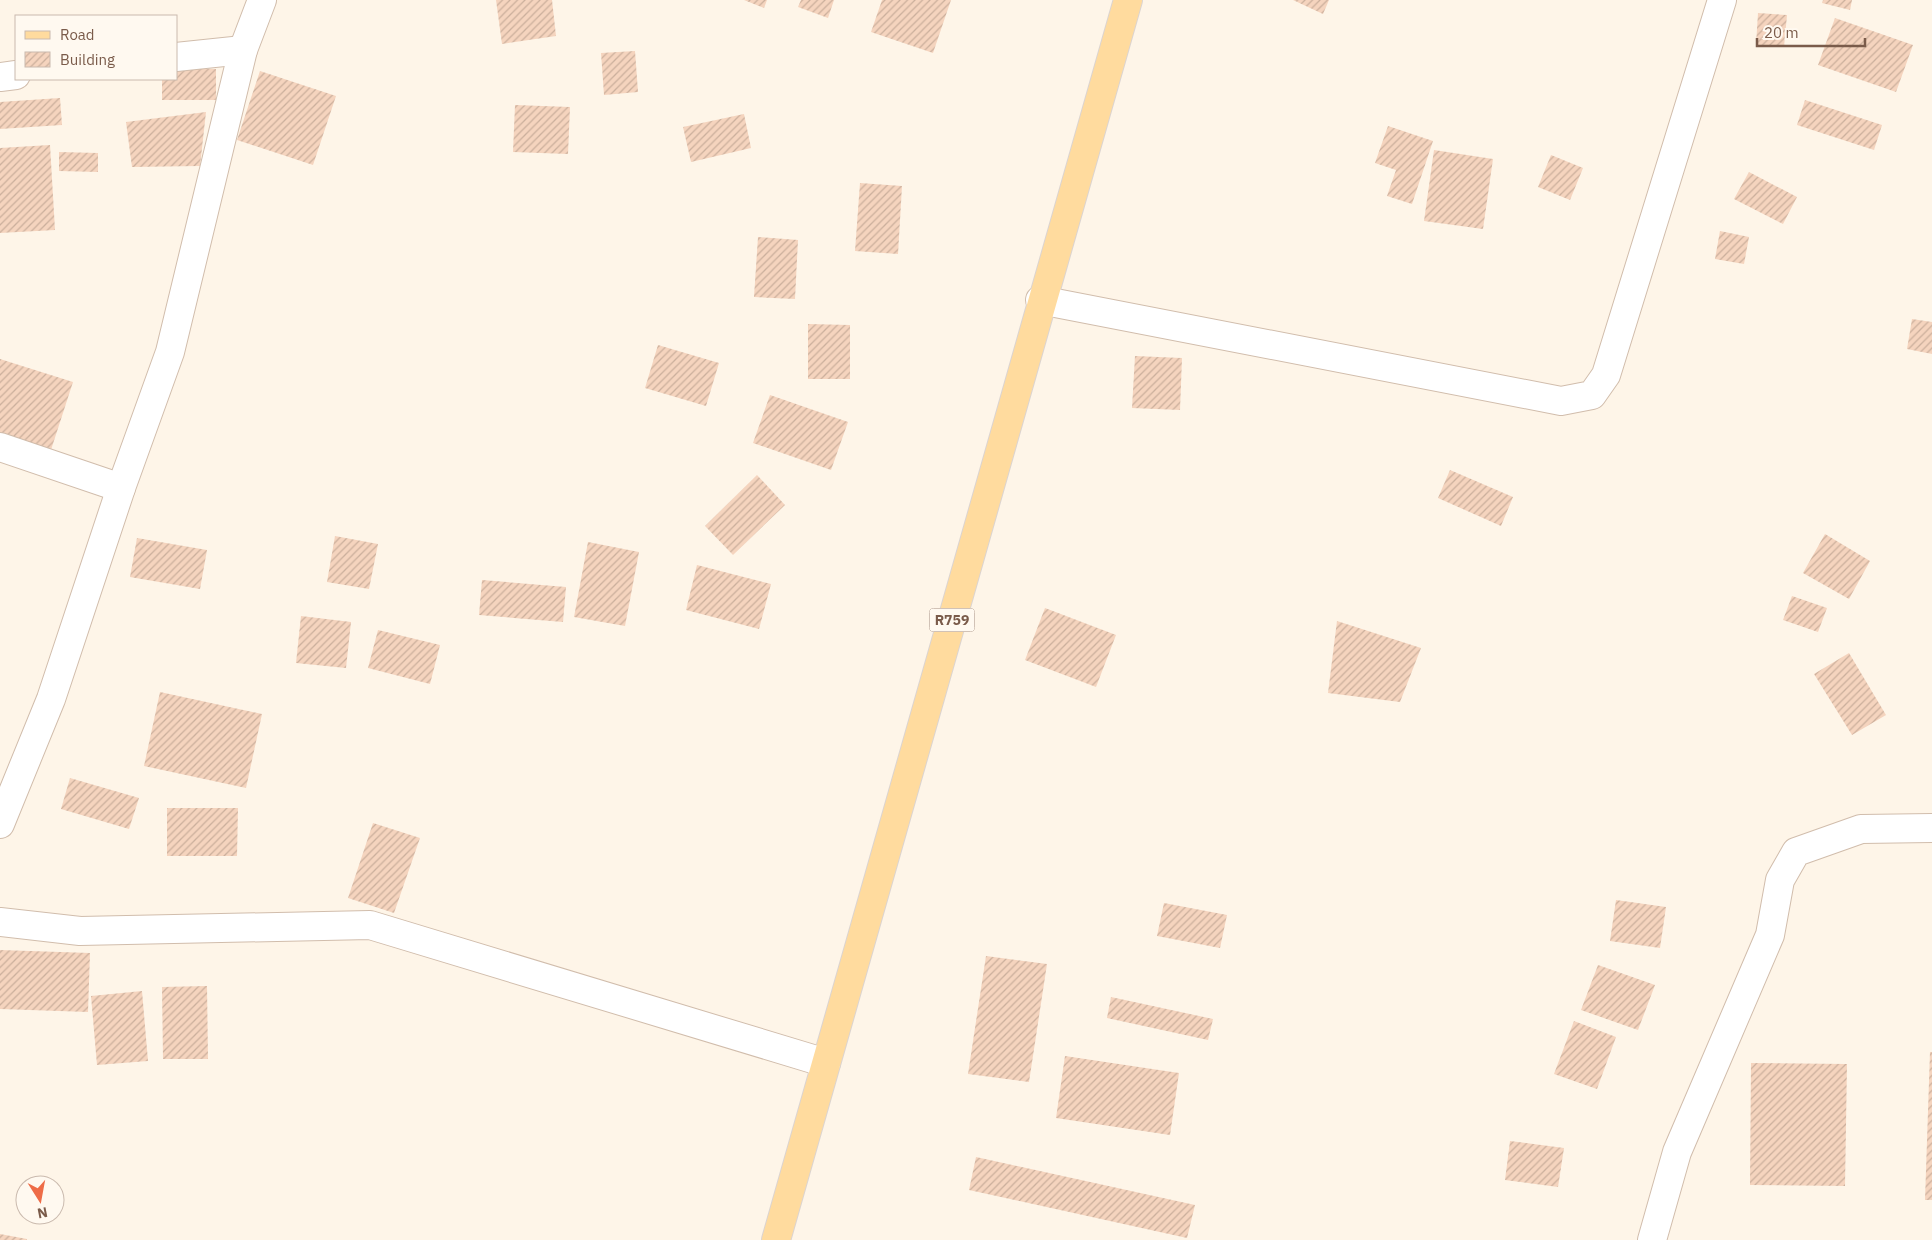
<svg xmlns="http://www.w3.org/2000/svg" width="1932" height="1240" viewBox="0 0 1932 1240" font-family="'IBM Plex Sans',sans-serif">
<style>
.building{fill:url(#building-hatch)}
.lines{fill:none;stroke-linecap:round;stroke-linejoin:round}
.street-casing{stroke:#d1bdac;stroke-width:30}
.primary-casing{stroke:#dcd4d0;stroke-width:30}
.street{stroke:#fff;stroke-width:28}
.primary{stroke:#ffdb9e;stroke-width:28}
.labels{text-anchor:middle;stroke-width:4;stroke-linejoin:round;paint-order:stroke}
.shield{fill:#fff9f0;stroke:#a28a7c;stroke-width:1}
.shield-label{font-size:14px;font-weight:bold;fill:#7a5b4a}
</style>
<defs>
<pattern id="building-hatch" width="6" height="6" patternUnits="userSpaceOnUse" patternTransform="scale(1.25)"><rect width="6" height="6" fill="#f5d4be"/><path d="M-1 1l2-2M0 6l6-6M5 7l2-2" fill="none" stroke="#cbaf9c"/></pattern>
</defs>
<rect width="100%" height="100%" fill="#fef5e8"/>
<g class="building">
<polygon points="496,0 552,0 556,36 502,44"/>
<polygon points="744,0 767,0 764,8"/>
<polygon points="801,0 834,0 828,18 798,7"/>
<polygon points="882,0 951,0 933,53 871,32"/>
<polygon points="1293,0 1329,0 1323,14"/>
<polygon points="1823,0 1852,0 1850,10 1822,3"/>
<polygon points="1758,13 1787,15 1784,47 1756,45"/>
<polygon points="1835,18 1913,45 1896,92 1818,65"/>
<polygon points="635,51 638,92 604,95 601,53"/>
<polygon points="176,68 216,69 216,100 162,100 162,79 176,79"/>
<polygon points="260,71 336,96 313,165 237,140"/>
<polygon points="60,98 62,125 0,129 0,102"/>
<polygon points="1805,100 1882,125 1874,150 1797,125"/>
<polygon points="515,105 570,107 568,154 513,152"/>
<polygon points="206,112 200,166 132,167 126,122"/>
<polygon points="744,114 751,148 691,162 683,127"/>
<polygon points="1388,126 1433,141 1412,204 1387,196 1396,170 1375,163"/>
<polygon points="50,145 55,230 0,233 0,148"/>
<polygon points="1434,150 1493,159 1483,229 1424,221"/>
<polygon points="59,152 98,153 98,172 59,171"/>
<polygon points="1551,155 1583,168 1570,200 1538,187"/>
<polygon points="1749,172 1797,197 1783,224 1734,199"/>
<polygon points="860,183 902,186 898,254 855,251"/>
<polygon points="1720,231 1749,237 1744,264 1715,259"/>
<polygon points="758,237 798,240 795,299 754,297"/>
<polygon points="1912,319 1932,322 1932,354 1907,349"/>
<polygon points="808,324 850,325 850,379 808,379"/>
<polygon points="658,345 719,363 706,406 645,388"/>
<polygon points="1135,356 1182,358 1180,410 1132,408"/>
<polygon points="0,359 73,382 50,453 0,437"/>
<polygon points="770,395 848,422 831,470 753,443"/>
<polygon points="1450,470 1513,497 1501,526 1438,498"/>
<polygon points="757,475 785,505 733,555 705,526"/>
<polygon points="1825,534 1870,561 1849,599 1803,573"/>
<polygon points="335,536 378,544 369,589 327,582"/>
<polygon points="137,538 207,550 200,589 130,577"/>
<polygon points="588,542 639,552 625,626 574,617"/>
<polygon points="697,565 771,584 759,629 686,610"/>
<polygon points="482,580 566,587 563,622 479,615"/>
<polygon points="1792,596 1827,608 1818,632 1783,620"/>
<polygon points="1045,608 1116,635 1096,687 1025,660"/>
<polygon points="301,616 351,622 346,668 296,663"/>
<polygon points="1337,621 1421,648 1400,702 1328,693"/>
<polygon points="378,630 440,645 430,684 368,668"/>
<polygon points="1849,653 1886,715 1852,735 1814,674"/>
<polygon points="160,692 262,714 246,788 144,766"/>
<polygon points="70,778 139,798 129,829 61,809"/>
<polygon points="167,808 238,808 237,856 167,856"/>
<polygon points="373,823 420,838 394,913 348,898"/>
<polygon points="1616,900 1666,907 1660,948 1610,941"/>
<polygon points="1164,903 1227,915 1220,948 1157,936"/>
<polygon points="0,950 90,953 88,1012 0,1009"/>
<polygon points="986,956 1047,964 1029,1082 968,1074"/>
<polygon points="1598,965 1655,985 1638,1030 1581,1010"/>
<polygon points="207,986 208,1059 163,1059 162,987"/>
<polygon points="142,991 148,1061 97,1065 91,996"/>
<polygon points="1111,997 1213,1019 1208,1040 1107,1018"/>
<polygon points="1574,1021 1616,1037 1597,1089 1554,1074"/>
<polygon points="1930,1052 1932,1052 1932,1200 1925,1200"/>
<polygon points="1065,1056 1179,1073 1170,1135 1056,1118"/>
<polygon points="1751,1063 1847,1064 1845,1186 1750,1185"/>
<polygon points="1510,1141 1564,1148 1558,1187 1505,1180"/>
<polygon points="976,1157 1195,1205 1187,1238 969,1190"/>
<polygon points="0,1234 27,1239 27,1240 0,1240"/>
</g>
<g class="lines">
<defs>
<g id="street">
<polyline points="176,57 243,50"/>
<polyline points="0,77 16,75"/>
<polyline points="1040,300 1561,401 1592,395 1606,375 1722,0"/>
<polyline points="0,447 121,488"/>
<polyline points="0,824 51,699 121,488 170,352 243,50 262,0"/>
<polyline points="0,922 80,931 370,925 826,1063"/>
<polyline points="1652,1240 1677,1152 1770,935 1780,880 1796,852 1861,829 1932,828"/>
</g>
<path id="primary" d="M776 1240C893 826 1008 412 1128 0"/>
</defs>
<use href="#street" class="street-casing"/>
<use href="#primary" class="primary-casing"/>
<use href="#street" class="street"/>
<use href="#primary" class="primary"/>
</g>
<g class="labels">
<rect class="shield" x="929.5" y="608.5" width="45" height="23" rx="4"/>
<g class="shield-label">
<text x="952" y="625">R759</text>
</g>
</g>
<rect x="15" y="15" width="162" height="65" fill="#fff9f0" stroke="#cabaae"/>
<rect x="25" y="31" width="25" height="8" fill="#ffdb9e" stroke="#cabaae"/>
<text x="60" y="40" font-size="15" fill="#7a5b4a">Road</text>
<rect x="25" y="52" width="25" height="15" fill="url(#building-hatch)" stroke="#cabaae"/>
<text x="60" y="65" font-size="15" fill="#7a5b4a">Building</text>
<g transform="translate(40 1200) rotate(169)"><circle r="24" fill="#fff9f0" stroke="#cabaae"/>
<path d="M0-4L9 19L0 12L-9 19Z" fill="#ee6c47"/>
<text y="-8" font-size="14" font-weight="bold" text-anchor="middle" fill="#7a5b4a">N</text>
</g>
<path d="M1757 38v8h108v-8" fill="none" stroke="#7a5b4a" stroke-width="2.5"/>
<text x="1764" y="38" font-size="15" fill="#7a5b4a" stroke="#fff9f0" stroke-width="4" paint-order="stroke">20 m</text>
</svg>
